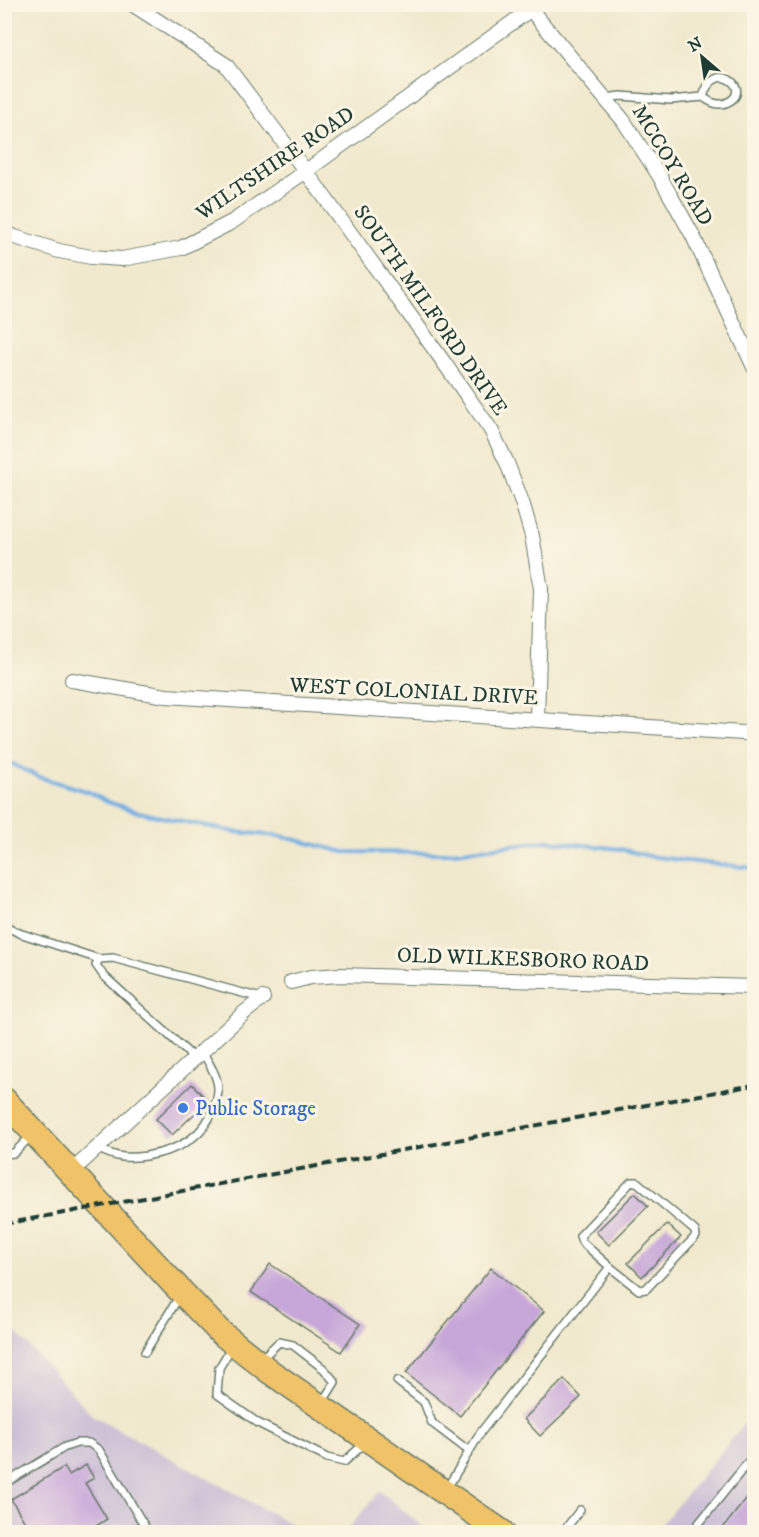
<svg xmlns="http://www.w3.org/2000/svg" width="759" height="1537" viewBox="0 0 759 1537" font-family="'IM FELL DW Pica',serif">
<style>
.industrial{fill:#cbbfd5}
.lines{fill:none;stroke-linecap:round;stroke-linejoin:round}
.stream{stroke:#73aee4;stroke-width:4}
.building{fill:#c7a7d9}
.lane-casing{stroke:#68796a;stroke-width:10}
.street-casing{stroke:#68796a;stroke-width:16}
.highway-casing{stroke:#68796a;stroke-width:27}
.lane{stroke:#fff;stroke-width:7}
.street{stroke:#fff;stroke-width:14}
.highway{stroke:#f0c369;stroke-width:24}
.rail{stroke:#1f3d34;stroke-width:4;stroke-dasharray:9 4.5;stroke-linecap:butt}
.shop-dot{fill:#3f7fe0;stroke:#fcf5e5;stroke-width:2}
.labels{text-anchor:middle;stroke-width:6;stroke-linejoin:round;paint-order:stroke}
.street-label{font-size:21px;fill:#1f3d34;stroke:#fcf5e5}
.shop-label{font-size:21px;fill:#366cbe;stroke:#fcf5e5;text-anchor:start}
</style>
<rect width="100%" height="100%" fill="#fcf5e5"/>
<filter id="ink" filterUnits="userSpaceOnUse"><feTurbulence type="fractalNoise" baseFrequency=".0167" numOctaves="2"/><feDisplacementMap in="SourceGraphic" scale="12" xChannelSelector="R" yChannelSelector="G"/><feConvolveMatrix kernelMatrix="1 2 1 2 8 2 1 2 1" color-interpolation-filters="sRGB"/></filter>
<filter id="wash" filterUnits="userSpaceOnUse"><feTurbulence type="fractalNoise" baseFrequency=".008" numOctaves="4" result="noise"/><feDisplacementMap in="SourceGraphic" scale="24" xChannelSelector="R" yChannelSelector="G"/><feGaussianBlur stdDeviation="1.35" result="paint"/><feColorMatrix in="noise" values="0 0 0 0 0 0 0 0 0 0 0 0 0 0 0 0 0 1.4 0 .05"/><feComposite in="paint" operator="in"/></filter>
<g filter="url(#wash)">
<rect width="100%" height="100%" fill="#f1e9cd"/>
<g class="industrial">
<polygon points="4,1319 92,1415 302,1530 300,1532 5,1532"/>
<polygon points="754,1412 754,1532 655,1532"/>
<polygon points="380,1491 429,1532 345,1532"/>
</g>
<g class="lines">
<polyline class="stream" points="4,760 39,777 89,792 105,801 138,812 235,832 281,836 344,852 444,853 549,841 620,849 649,856 687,861 754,868"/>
</g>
<g id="blocks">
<g class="building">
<polygon points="192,1084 208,1101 172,1135 156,1119"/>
<polygon points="635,1193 648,1206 609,1245 596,1232"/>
<polygon points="667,1224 681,1237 642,1277 628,1263"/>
<polygon points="270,1264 360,1324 341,1352 251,1292"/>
<polygon points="491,1268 544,1311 460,1416 406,1373"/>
<polygon points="564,1379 581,1397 540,1436 524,1419"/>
<polygon points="86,1465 94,1478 85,1483 107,1519 85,1533 31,1533 11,1499 64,1467 69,1475"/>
<polygon points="754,1489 754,1533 719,1533"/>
</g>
</g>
</g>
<g filter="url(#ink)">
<use href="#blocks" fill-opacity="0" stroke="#68796a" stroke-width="1.5"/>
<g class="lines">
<defs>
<g id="lane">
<path d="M605 98 621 96 671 100 703 97C714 56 756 91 726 103 717 106 710 102 703 97"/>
<polyline points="4,925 19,933 99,959"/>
<polyline points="194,1058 103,975 96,965 99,959 113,958 261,998"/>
<path d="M97 1148C105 1152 114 1156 123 1157 131 1158 139 1157 146 1156 176 1151 204 1138 214 1107 216 1102 218 1095 218 1089 218 1076 208 1062 202 1051"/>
<polyline points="4,1154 14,1153 31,1136"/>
<polyline points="231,1348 219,1368 217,1394 258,1423 327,1458 344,1462 365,1443"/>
<polyline points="145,1352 179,1297"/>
<polyline points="260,1360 279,1342 293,1345 324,1369 335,1382 322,1403"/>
<polyline points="397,1381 424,1402 432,1423 469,1451"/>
<polyline points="4,1484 65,1447 77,1443 89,1443 99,1450 148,1532"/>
<polyline points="447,1488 481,1432 610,1267 582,1242 580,1236 631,1182 637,1182 695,1231 696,1236 646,1289 639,1290 610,1267"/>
<polyline points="563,1532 580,1510"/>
<polyline points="692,1532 754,1455"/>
</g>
<g id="street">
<polyline points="132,4 226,65 310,177 440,357 491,430 507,463 522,502 532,536 541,589 537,719"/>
<polyline points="526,4 623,120 660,177 693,236 754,367"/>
<polyline points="4,232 15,237 59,251 91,257 122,259 181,248 232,222 306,171 538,4"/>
<polyline points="72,680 166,696 743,733 754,731"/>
<polyline points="291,982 311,977 340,975 754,987"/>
<polyline points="71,1172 245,1012 263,998"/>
</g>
<polyline id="highway" points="4,1100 172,1282 220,1332 269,1371 502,1532"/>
</defs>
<use href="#lane" class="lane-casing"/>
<use href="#street" class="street-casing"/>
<use href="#highway" class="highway-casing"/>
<use href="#lane" class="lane"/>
<use href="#street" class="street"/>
<use href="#highway" class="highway"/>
<polyline class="rail" points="4,1224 754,1085"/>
</g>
</g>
<circle class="shop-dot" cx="183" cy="1108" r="6"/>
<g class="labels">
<g class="street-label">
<text transform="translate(275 163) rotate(-34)" y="7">WILTSHIRE ROAD</text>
<text transform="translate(673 165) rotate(59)" y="7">MCCOY ROAD</text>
<text transform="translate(431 310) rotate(55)" y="7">SOUTH MILFORD DRIVE</text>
<text transform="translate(414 691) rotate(3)" y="7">WEST COLONIAL DRIVE</text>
<text transform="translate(523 959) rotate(2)" y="7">OLD WILKESBORO ROAD</text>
</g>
<g class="shop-label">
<text x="195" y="1115">Public Storage</text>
</g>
</g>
<rect width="759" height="1537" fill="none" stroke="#fcf5e5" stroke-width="24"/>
<g transform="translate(702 57) rotate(331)" stroke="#fcf5e5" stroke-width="4.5" paint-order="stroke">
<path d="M0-4.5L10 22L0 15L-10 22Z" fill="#1f3d34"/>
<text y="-9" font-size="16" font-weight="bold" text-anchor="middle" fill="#1f3d34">N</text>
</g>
</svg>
